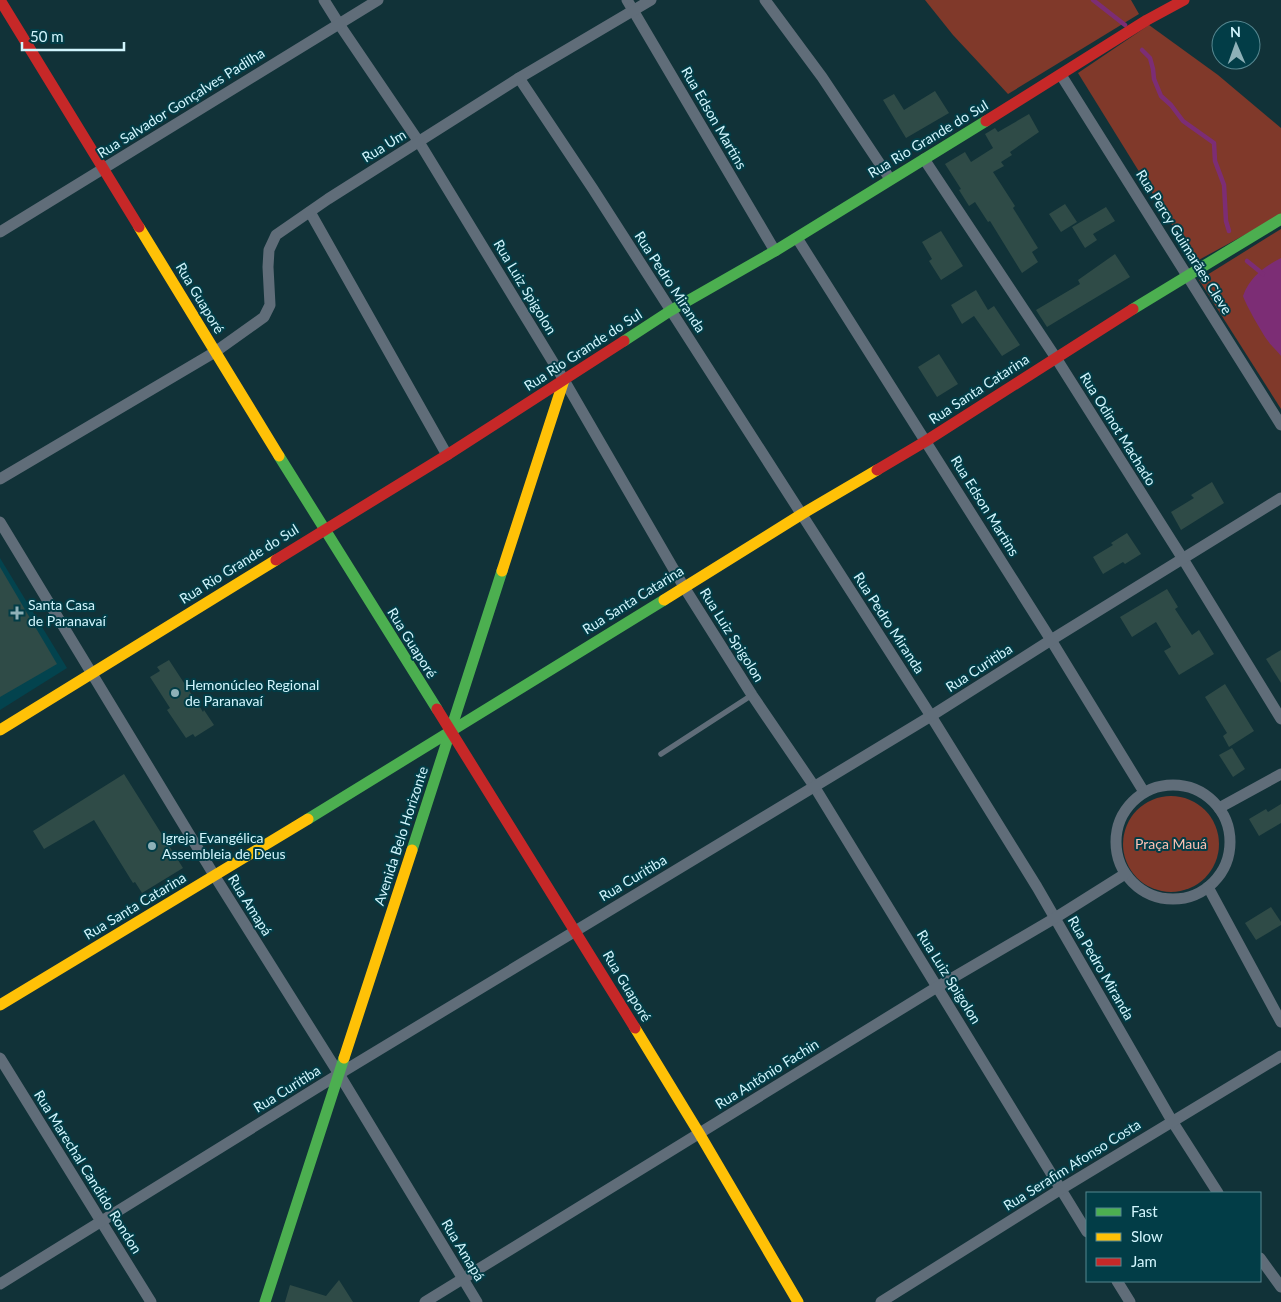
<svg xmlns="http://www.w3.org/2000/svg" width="1281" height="1302" viewBox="0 0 1281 1302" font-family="Lato,sans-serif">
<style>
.built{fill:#03434e}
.green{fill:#80392a}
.water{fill:#7c2d75}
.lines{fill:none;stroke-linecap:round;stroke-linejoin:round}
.stream{stroke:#7c2d75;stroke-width:4.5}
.building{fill:#2f4b47}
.lane{stroke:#606d79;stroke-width:5.5}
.street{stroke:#606d79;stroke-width:11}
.fast{stroke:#4caf50;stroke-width:11}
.slow{stroke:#ffc107;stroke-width:11}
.jam{stroke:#c62828;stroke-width:11}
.poi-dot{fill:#8eb1b8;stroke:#023d47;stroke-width:2}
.labels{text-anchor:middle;stroke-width:4;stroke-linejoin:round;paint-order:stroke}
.street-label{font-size:14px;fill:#d1f5fd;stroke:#023d47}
.poi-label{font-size:14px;fill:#d1f5fd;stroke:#023d47;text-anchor:start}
.park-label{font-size:14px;fill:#fdc0b2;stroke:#023d47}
</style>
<rect width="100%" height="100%" fill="#113238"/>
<polygon class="built" points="0,558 67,668 0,710"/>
<g class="green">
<polygon points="925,0 1131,0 1139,14 1008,94 953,35"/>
<polygon points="1149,25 1218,75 1281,128 1281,215 1195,262 1078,73"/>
<polygon points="1281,229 1281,409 1199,280"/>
<circle cx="1171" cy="844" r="48"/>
</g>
<path class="water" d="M1281 258V356C1277 350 1272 347 1268 341 1262 333 1246 305 1243 296 1250 277 1264 267 1281 258Z"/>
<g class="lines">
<g class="stream">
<polyline points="1093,0 1125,25"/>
<polyline points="1142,50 1150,58 1153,69 1154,79 1161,96 1171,105 1183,121 1214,143 1215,161 1224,185 1226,221 1229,231"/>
<polyline points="1247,261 1263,274"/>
</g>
</g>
<g class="building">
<polygon points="935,91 949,113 906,138 883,100 894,94 904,110"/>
<polygon points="1029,114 1039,132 1010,152 1012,155 1001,162 1004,166 993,172 1015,206 1013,208 1038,248 1032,252 1038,262 1022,273 990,221 988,222 975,202 969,206 959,190 961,189 945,164 965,152 971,162 993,148 985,134 995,128 998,132"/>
<polygon points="1065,204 1077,222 1061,232 1049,214"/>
<polygon points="1106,207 1115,221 1093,234 1097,240 1085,248 1072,227"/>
<polygon points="941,231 963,266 941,280 929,261 932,259 922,242"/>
<polygon points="1115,254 1130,277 1047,327 1036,310 1080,284 1078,280"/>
<polygon points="976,290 988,310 994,306 1020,345 1002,356 974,316 962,324 951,305"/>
<polygon points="939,354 958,384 937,397 918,367"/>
<polygon points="1212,482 1224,503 1181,530 1171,512 1194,498 1191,495"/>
<polygon points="1127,533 1141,554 1125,564 1123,562 1103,574 1093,557 1113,545 1111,543"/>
<polygon points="0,567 57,664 0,697"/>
<polygon points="1167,589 1178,607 1175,609 1192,635 1199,630 1214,654 1179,675 1164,651 1171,647 1156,622 1132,637 1120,617"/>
<polygon points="1281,650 1281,683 1266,659"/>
<polygon points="169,660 203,712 204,710 214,725 195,737 193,734 186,738 167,710 170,708 150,677 160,671 157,667"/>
<polygon points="1225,684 1254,731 1229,747 1223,736 1227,733 1205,697"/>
<polygon points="1232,748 1245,769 1233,777 1219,755"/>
<polygon points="124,774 183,868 142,893 135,882 133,883 94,820 44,849 33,831"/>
<polygon points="1281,804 1281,823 1259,836 1249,819 1266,809 1268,812"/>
<polygon points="1271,907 1281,922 1281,925 1256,940 1245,923"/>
<polygon points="339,1280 353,1302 285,1302 290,1285 326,1296"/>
</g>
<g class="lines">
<polyline class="lane" points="661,754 752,695"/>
<g class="street">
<polyline points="324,0 339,24 419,142 564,380 684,587 752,695 814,786 1087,1232"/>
<polyline points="627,0 775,251"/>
<polyline points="765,0 822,77 890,179"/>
<polyline points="1061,75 1281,425"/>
<polyline points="519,78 593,189 931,716 1037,887 1172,1121 1218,1193"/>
<polyline points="924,159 1056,358 1183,559 1281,719"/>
<polyline points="310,212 447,455"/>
<polyline points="0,232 378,0"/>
<polyline points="797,238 1051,640 1144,792"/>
<polyline points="0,479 215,352 264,317 270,305 268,267 269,250 276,235 328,199 519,78 651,0"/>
<polyline points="0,522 214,875 339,1074 477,1302"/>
<circle cx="1173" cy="842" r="57"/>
<polyline points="1219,808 1281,774"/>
<polyline points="1208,887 1281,1022"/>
<polyline points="0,1058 151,1302"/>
<polyline points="1260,1258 1281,1287"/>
<polyline points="1117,1281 1130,1302"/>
<polyline points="0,1284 339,1074 931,716 1051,640 1281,498"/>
<polyline points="425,1302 937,987 1055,918 1125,874"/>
<polyline points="881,1302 1061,1189 1281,1056"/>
</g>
<g class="fast">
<polyline points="1133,309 1281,219"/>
<polyline points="624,341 670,311 775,251 986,121"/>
<polyline points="279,456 437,709"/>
<polyline points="308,819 664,600"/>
<polyline points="412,850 502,571"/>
<polyline points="265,1302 344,1058"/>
</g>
<g class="slow">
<polyline points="139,227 279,456"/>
<polyline points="502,571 564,380"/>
<polyline points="664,600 802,514 877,470"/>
<polyline points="0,730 276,560"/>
<polyline points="0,1005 308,819"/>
<polyline points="635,1028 699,1133 798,1302"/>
<polyline points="344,1058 412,850"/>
</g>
<g class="jam">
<polyline points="0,0 139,227"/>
<polyline points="986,121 1147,20 1184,0"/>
<polyline points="877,470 926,441 1133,309"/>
<polyline points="276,560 447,455 624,341"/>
<polyline points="437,709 635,1028"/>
</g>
</g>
<g class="poi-dot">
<path d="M14.5 605.5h5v5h5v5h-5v5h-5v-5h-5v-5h5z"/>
<circle cx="175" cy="693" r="5"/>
<circle cx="152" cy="846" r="5"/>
</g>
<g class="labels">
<g class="street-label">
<text transform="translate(181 103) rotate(-32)" y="5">Rua Salvador Gonçalves Padilha</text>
<text transform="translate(714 118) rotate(60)" y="5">Rua Edson Martins</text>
<text transform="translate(928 139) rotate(-31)" y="5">Rua Rio Grande do Sul</text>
<text transform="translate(384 146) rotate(-32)" y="5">Rua Um</text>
<text transform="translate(1184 242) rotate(58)" y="5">Rua Percy Guimarães Cleve</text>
<text transform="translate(670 282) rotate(57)" y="5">Rua Pedro Miranda</text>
<text transform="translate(525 287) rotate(59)" y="5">Rua Luiz Spigolon</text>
<text transform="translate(200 298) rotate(59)" y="5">Rua Guaporé</text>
<text transform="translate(583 350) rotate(-33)" y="5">Rua Rio Grande do Sul</text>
<text transform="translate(979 389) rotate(-33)" y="5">Rua Santa Catarina</text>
<text transform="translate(1118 429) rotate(58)" y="5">Rua Odinot Machado</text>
<text transform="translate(985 506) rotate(58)" y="5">Rua Edson Martins</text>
<text transform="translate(239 564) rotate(-32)" y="5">Rua Rio Grande do Sul</text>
<text transform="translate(633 600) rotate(-32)" y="5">Rua Santa Catarina</text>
<text transform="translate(889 623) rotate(57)" y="5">Rua Pedro Miranda</text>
<text transform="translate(732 635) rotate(58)" y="5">Rua Luiz Spigolon</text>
<text transform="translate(412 643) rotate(58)" y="5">Rua Guaporé</text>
<text transform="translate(979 668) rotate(-33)" y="5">Rua Curitiba</text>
<text transform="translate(401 836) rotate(-72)" y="5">Avenida Belo Horizonte</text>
<text transform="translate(633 878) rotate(-31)" y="5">Rua Curitiba</text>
<text transform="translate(250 905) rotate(58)" y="5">Rua Amapá</text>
<text transform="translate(135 906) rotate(-31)" y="5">Rua Santa Catarina</text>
<text transform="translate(1101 968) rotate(60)" y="5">Rua Pedro Miranda</text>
<text transform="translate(949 977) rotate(58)" y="5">Rua Luiz Spigolon</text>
<text transform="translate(627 986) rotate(59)" y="5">Rua Guaporé</text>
<text transform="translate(767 1074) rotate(-32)" y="5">Rua Antônio Fachin</text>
<text transform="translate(287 1089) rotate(-32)" y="5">Rua Curitiba</text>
<text transform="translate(1072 1165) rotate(-32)" y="5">Rua Serafim Afonso Costa</text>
<text transform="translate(88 1172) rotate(58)" y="5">Rua Marechal Candido Rondon</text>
<text transform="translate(463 1250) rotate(59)" y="5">Rua Amapá</text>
</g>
<g class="poi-label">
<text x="28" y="610">Santa Casa<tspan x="28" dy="16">de Paranavaí</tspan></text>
<text x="185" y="690">Hemonúcleo Regional<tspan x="185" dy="16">de Paranavaí</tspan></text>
<text x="162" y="843">Igreja Evangélica<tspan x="162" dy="16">Assembleia de Deus</tspan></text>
</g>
<g class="park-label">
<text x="1171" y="849">Praça Mauá</text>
</g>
</g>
<rect x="1086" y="1192" width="175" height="90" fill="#023d47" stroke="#558790"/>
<rect x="1096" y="1208" width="25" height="8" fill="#4caf50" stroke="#558790"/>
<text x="1131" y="1217" font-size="15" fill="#d1f5fd">Fast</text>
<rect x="1096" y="1233" width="25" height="8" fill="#ffc107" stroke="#558790"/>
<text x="1131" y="1242" font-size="15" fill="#d1f5fd">Slow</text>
<rect x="1096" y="1258" width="25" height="8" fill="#c62828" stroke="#558790"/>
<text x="1131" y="1267" font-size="15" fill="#d1f5fd">Jam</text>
<g transform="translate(1236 45) rotate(358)"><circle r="24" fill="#023d47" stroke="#558790"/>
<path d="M0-4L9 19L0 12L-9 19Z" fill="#8eb1b8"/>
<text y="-8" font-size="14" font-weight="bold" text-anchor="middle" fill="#d1f5fd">N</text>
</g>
<path d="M22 42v8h102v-8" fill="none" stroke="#d1f5fd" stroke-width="2.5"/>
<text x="30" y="42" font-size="15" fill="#d1f5fd" stroke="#023d47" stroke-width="4" paint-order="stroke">50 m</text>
</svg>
